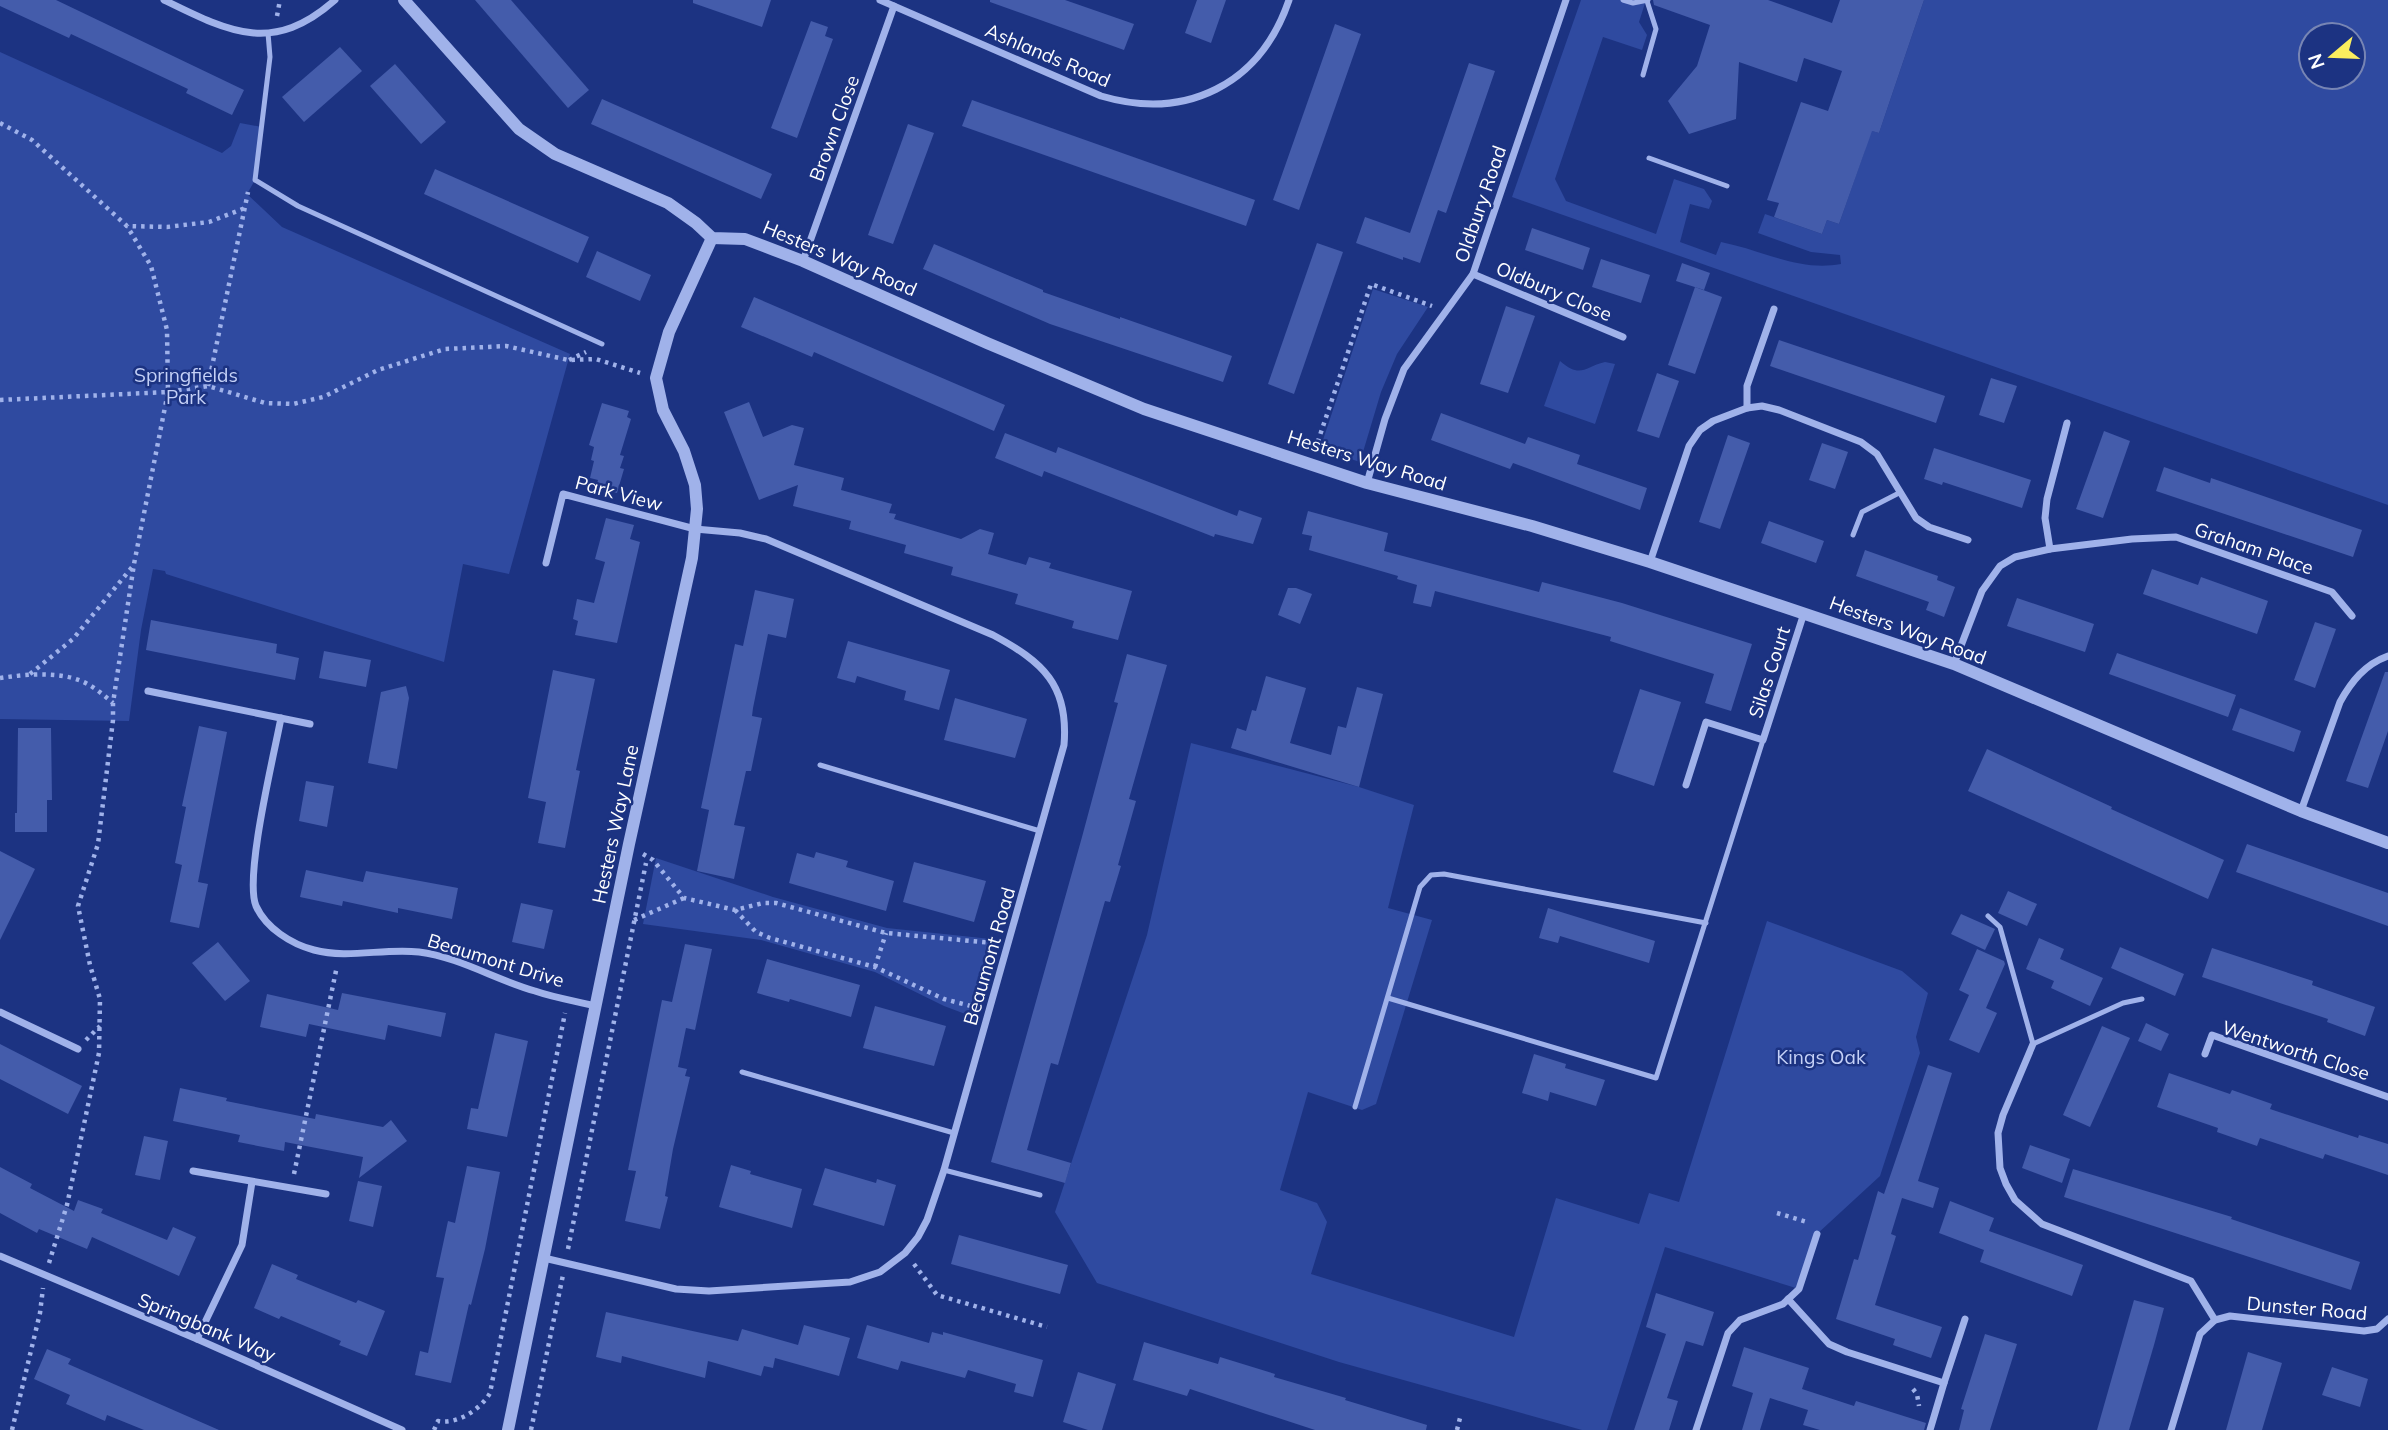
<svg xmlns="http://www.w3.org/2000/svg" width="2388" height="1430" viewBox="0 0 2388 1430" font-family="Mulish,sans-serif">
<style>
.green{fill:#2f4aa0;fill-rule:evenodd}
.building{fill:#445cab}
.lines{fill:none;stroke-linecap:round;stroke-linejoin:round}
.path{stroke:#a0b2ea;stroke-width:4.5;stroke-dasharray:3.5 5;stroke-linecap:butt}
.service{stroke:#a0b2ea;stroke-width:5}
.minor{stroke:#a0b2ea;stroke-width:7}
.tertiary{stroke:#a0b2ea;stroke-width:12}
.labels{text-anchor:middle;stroke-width:5;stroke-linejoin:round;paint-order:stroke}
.street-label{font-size:19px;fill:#fff;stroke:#1c3382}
.park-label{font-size:19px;fill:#c5d1f7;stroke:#1c3382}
</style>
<rect width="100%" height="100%" fill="#1c3382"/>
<g class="green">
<path d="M1581 0H1646L1639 22 1647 35 1642 50 1603 37 1555 179 1566 201 1656 234 1674 179 1704 189 1712 201 1709 209 1690 204 1680 242 1716 255 1721 242C1762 250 1799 272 1841 264L1840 255 1811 252 1758 233 1765 214 1822 234 1827 220 1839 224 1865 150 1866 129 1879 133 1924 0H2388V505L1512 197ZM2311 35H2353V77H2311Z"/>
<polygon points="0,52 222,153 231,146 240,123 262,127 255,180 247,194 282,227 570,354 509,574 463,564 444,662 166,574 165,571 153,569 141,630 129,721 0,719"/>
<polygon points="1373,289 1428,307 1397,354 1381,392 1360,462 1320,449"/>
<path d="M1560 361C1581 379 1584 367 1605 362L1615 364 1595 424 1544 406Z"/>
<polygon points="1191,743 1359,787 1414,805 1388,908 1432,920 1376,1104 1362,1110 1308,1092 1280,1190 1317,1203 1327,1222 1311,1274 1514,1337 1556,1198 1639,1224 1649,1193 1679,1202 1767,921 1902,971 1928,993 1916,1037 1920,1053 1880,1176 1817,1234 1799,1289 1665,1247 1607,1430 1582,1430 1339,1362 1097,1283 1055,1212 1147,935"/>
<polygon points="656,858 773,897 887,928 991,939 968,1015 944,1006 875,972 761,940 643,924"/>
</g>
<g class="building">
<polygon points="0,0 56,0 244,90 232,115 186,93 188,89 71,34 69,38 0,6"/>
<polygon points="475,0 511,0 589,90 568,108"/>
<polygon points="693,0 771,0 762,27 693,3"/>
<polygon points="990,0 1065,0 1134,24 1124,50 990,2"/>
<polygon points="1197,0 1226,0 1211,43 1185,33"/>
<polygon points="1653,0 1768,0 1832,23 1840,0 1924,0 1879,133 1872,131 1839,224 1827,220 1822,234 1774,217 1779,203 1767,200 1801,102 1828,111 1842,71 1804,58 1797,82 1739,62 1736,119 1689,134 1668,101 1697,66 1710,25 1654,5"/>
<polygon points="811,21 828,27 825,36 833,39 797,138 771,128"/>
<polygon points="1335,24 1361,34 1299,210 1273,200"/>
<polygon points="340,47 362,71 304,122 282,97"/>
<polygon points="1469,63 1495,71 1446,213 1438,210 1420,263 1403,257 1403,260 1356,243 1365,217 1410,233"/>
<polygon points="395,64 446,122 421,144 370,86"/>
<polygon points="602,99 772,174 761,199 591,124"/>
<polygon points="972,100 1255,200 1246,226 962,126"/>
<polygon points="908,124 934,133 893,244 868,235"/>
<polygon points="435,169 589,237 578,263 424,194"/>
<polygon points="1532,228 1590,248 1583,270 1525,250"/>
<polygon points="1317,243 1343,252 1294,394 1268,384"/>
<polygon points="934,244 1043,290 1043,292 1120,319 1120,317 1232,356 1223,382 1050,324 923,269"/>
<polygon points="597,251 651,275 640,301 586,277"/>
<polygon points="1601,259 1650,275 1641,303 1592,287"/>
<polygon points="1682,263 1710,273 1704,290 1676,281"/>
<polygon points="1695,287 1722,297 1695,374 1668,365"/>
<polygon points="754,297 1005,405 994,431 814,352 812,357 741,327"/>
<polygon points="1506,306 1535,316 1508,393 1480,384"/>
<polygon points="1779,340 1945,396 1936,423 1770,366"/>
<polygon points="1657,373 1679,381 1659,438 1637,431"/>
<polygon points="1991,378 2017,386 2004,423 1979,415"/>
<polygon points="749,402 763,437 792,425 804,428 794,465 844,478 841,490 892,504 889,513 896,514 894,519 961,539 980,529 994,533 988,554 1026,565 1029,557 1051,563 1049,568 1132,591 1118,640 1072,628 1074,621 1015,604 1018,594 951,575 953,567 904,553 906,545 849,529 851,521 793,506 798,485 759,500 724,412"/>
<polygon points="602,403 629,411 627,417 631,419 620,455 624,456 620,468 624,469 617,493 596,487 598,480 590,478 594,461 591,460 594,447 589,445"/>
<polygon points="1441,413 1525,444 1528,437 1580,455 1577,464 1647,488 1640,510 1513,463 1510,469 1431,440"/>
<polygon points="2104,431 2130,441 2103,518 2076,509"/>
<polygon points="1005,433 1056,453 1058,447 1237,516 1239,510 1262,518 1253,544 1215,534 1214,537 1044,471 1042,477 995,458"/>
<polygon points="1728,435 1750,443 1720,529 1699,522"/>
<polygon points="1822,443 1848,452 1835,489 1809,480"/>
<polygon points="1934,448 2031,480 2022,508 1943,482 1942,485 1924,479"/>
<polygon points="2164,467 2210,483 2211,478 2362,530 2353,557 2156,491"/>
<polygon points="1308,511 1388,533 1384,551 1539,592 1542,582 1622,603 1752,644 1731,711 1705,703 1714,674 1610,641 1611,637 1435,591 1431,607 1413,603 1417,585 1397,579 1398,576 1309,550 1312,536 1302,534"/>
<polygon points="606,518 634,525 630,539 640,542 617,643 575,635 578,621 573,619 577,599 594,603 605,562 595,559"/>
<polygon points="1769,521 1824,541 1816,563 1761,543"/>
<polygon points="1865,550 1938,576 1937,580 1955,587 1944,617 1926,610 1929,602 1856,576"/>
<polygon points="2152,569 2198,585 2201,577 2268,601 2257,634 2143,594"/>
<polygon points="1288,588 1296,588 1312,594 1300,624 1278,615"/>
<polygon points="755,590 794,599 786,638 768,634 753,708 752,716 762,718 751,771 746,771 734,825 745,827 734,879 697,871 709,810 701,808 735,644 743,646"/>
<polygon points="2017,598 2094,624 2085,652 2007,626"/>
<polygon points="151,620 277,644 276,653 299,658 295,680 146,650"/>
<polygon points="2315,622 2336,629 2315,688 2294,680"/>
<polygon points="848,641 950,670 939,710 904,700 906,691 857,676 855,683 837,678"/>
<polygon points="324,651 371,660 366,687 319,678"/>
<polygon points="2117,653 2236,695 2228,717 2109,674"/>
<polygon points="1127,654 1167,665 1129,799 1136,801 1118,865 1121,866 1110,902 1105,901 1058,1065 1051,1063 1027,1150 1071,1163 1065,1183 991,1162 1082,837 1118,703 1114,702"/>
<polygon points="553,670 595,679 576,770 580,771 565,848 538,843 546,802 528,798"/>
<polygon points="2385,672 2388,672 2388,731 2368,788 2346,781"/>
<polygon points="1266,676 1306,688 1290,743 1331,755 1338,726 1346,728 1357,687 1383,694 1359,787 1231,748 1237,728 1246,731 1252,710 1256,711"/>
<polygon points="406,686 409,698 397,769 368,763 381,692"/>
<polygon points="1640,689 1681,702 1654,786 1613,772"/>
<polygon points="955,698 1027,719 1015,758 944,740"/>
<polygon points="2240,708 2301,731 2294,752 2232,730"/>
<polygon points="199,726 227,732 198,882 208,884 199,928 170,922 182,865 175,863 186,807 182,806"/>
<polygon points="18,728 51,728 52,800 47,800 47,832 15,832 15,813 17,813"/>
<polygon points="1987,749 2112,807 2111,809 2224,860 2208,899 1968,791"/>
<polygon points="306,781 334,786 327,827 299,821"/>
<polygon points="2247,844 2388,893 2388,926 2236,872"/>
<polygon points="0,851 35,869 0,940"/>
<polygon points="816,852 848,861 846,867 894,881 886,911 789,883 797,853 814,858"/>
<polygon points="914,862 986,881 974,922 903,902"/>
<polygon points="306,870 363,882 366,871 458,888 452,919 398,908 398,913 343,901 342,906 300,897"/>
<polygon points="2008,891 2037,904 2027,926 1998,913"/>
<polygon points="521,903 553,910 544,949 512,942"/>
<polygon points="1548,908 1655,941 1649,963 1560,936 1558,943 1539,938"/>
<polygon points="1961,914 1995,929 1985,950 1951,934"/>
<polygon points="2039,938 2064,949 2060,959 2103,978 2090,1006 2051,988 2054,981 2026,969"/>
<polygon points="218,942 250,981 225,1001 192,963"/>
<polygon points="685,944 712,949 695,1030 686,1028 678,1067 687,1069 685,1076 690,1077 673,1149 665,1196 668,1197 660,1229 625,1221 636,1171 628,1170 662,1000 672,1002"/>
<polygon points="2120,947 2184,974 2175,996 2111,968"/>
<polygon points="2212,948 2313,981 2312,985 2375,1007 2365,1036 2327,1022 2328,1019 2202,977"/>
<polygon points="1977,949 2004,961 2005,964 1986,1008 1997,1013 1979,1053 1949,1040 1969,995 1959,990"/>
<polygon points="767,959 860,985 851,1017 790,999 789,1002 757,993"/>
<polygon points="342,993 446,1013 441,1037 388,1025 385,1040 309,1024 306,1037 260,1027 267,994 338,1010"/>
<polygon points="875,1006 946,1026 934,1066 863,1048"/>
<polygon points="2146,1023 2169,1034 2161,1051 2138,1041"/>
<polygon points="2102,1026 2130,1038 2090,1127 2063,1115"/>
<polygon points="495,1033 528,1041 507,1137 467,1129 471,1108 478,1109"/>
<polygon points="0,1044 82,1086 68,1114 0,1079"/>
<polygon points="1534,1054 1566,1064 1565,1068 1605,1080 1596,1106 1550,1092 1548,1101 1522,1093"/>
<polygon points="1928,1065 1952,1073 1918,1181 1939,1188 1933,1208 1902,1198 1891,1234 1896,1236 1875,1305 1942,1327 1931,1358 1893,1345 1895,1339 1836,1319 1854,1259 1858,1260 1878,1191 1884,1194"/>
<polygon points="2169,1073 2230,1094 2232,1090 2272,1104 2270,1109 2358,1138 2359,1135 2388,1144 2388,1175 2325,1154 2323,1159 2260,1138 2257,1146 2217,1132 2218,1128 2157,1107"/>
<polygon points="180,1088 227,1098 226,1101 315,1119 316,1114 383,1127 391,1120 407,1141 359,1178 363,1157 285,1142 284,1151 238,1142 240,1135 173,1121"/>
<polygon points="144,1136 168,1141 160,1180 135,1175"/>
<polygon points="2030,1145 2070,1159 2062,1183 2022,1168"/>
<polygon points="731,1165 751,1171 750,1174 802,1189 792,1228 719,1207"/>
<polygon points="467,1166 500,1172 485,1249 471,1305 469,1304 451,1383 415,1375 420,1351 428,1353 444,1278 436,1277 448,1221 455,1223"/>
<polygon points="0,1167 32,1184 30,1188 74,1211 78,1200 103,1209 101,1213 167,1240 173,1227 196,1237 179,1276 92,1237 87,1249 39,1229 37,1233 0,1213"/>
<polygon points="825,1168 876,1183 877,1179 896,1185 884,1226 813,1205"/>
<polygon points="2073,1169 2232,1217 2231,1219 2360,1262 2351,1290 2064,1197"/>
<polygon points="358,1181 382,1186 373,1227 349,1221"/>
<polygon points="1950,1201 1994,1218 1989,1231 2083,1265 2072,1296 1980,1262 1984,1250 1939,1233"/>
<polygon points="959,1235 1068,1265 1060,1294 951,1264"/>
<polygon points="272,1264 298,1275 296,1279 323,1290 356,1303 358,1300 385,1311 367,1356 339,1345 341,1341 281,1316 279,1319 254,1308"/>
<polygon points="1656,1293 1714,1312 1703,1346 1686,1341 1667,1398 1678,1401 1669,1430 1634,1430 1666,1334 1646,1327"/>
<polygon points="2134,1300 2164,1308 2154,1345 2129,1430 2097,1430"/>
<polygon points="606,1312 738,1341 742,1329 798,1345 804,1325 850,1338 839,1376 775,1358 773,1368 764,1366 761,1376 708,1361 705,1378 622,1356 621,1363 596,1357"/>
<polygon points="867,1325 929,1343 932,1332 943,1335 943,1332 1043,1360 1033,1397 1014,1392 1016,1384 968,1370 965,1378 901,1361 898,1370 857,1358"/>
<polygon points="1985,1334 2017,1344 1990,1430 1959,1430 1964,1410 1961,1409"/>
<polygon points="1144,1342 1218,1364 1220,1357 1275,1374 1274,1377 1346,1398 1345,1400 1427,1425 1426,1430 1315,1430 1190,1389 1187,1396 1133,1380"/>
<polygon points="1744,1347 1809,1368 1802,1389 1854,1406 1856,1401 1926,1423 1924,1430 1820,1430 1803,1425 1808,1410 1770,1398 1760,1430 1742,1430 1753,1393 1732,1386"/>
<polygon points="47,1349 71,1359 68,1364 219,1430 144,1430 107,1415 105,1421 66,1404 70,1395 34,1379"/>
<polygon points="2248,1352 2282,1363 2262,1430 2226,1430"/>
<polygon points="2332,1367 2368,1379 2360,1407 2322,1395"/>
<polygon points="1078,1372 1116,1384 1102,1430 1088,1430 1063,1422"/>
</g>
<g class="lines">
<g class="path">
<polyline points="277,16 280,0"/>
<polyline points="0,123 32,140 127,226 167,227 209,222 245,208"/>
<polyline points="569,360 586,352"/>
<polyline points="208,386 248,192"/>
<polyline points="0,400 168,392 208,386 265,403 293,404 323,397 378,370 445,349 506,346 568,360 596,359 640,373"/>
<polyline points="1315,450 1371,284 1432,306"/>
<polyline points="30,674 73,639 133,566"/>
<path d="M0 678C28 674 66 670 91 686 99 691 106 697 113 703"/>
<polyline points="643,854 653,860 684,898 735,910 763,903 776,903 886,933 993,943"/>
<polyline points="735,910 756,932 770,938 875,967 944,999 975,1007"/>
<polyline points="634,920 684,898"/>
<polyline points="875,967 886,933"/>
<polyline points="86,1040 100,1026"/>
<polyline points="294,1174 337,966"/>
<polyline points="1777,1213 1807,1222"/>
<polyline points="568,1249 646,863"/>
<polyline points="49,1263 67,1205 99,1053 100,999 90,965 78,906 98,844 113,720 113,703 134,564 168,392 167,330 151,266 127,226"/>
<polyline points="914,1264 937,1295 1047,1327"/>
<polyline points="1913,1389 1917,1394 1919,1406"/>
<polyline points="12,1430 40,1313 43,1288"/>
<path d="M434 1430 438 1421C457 1425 481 1409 490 1393L565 1013"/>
<polyline points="531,1430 563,1275"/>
<polyline points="1457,1430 1460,1418"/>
</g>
<g class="service">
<polyline points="1623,0 1633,3 1648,0"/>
<polyline points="268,33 270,57 255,180 298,206 602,344"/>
<polyline points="1643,75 1656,29 1647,1"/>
<polyline points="1649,158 1727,186"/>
<polyline points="1853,535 1862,512 1899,493"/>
<polyline points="820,765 1040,831"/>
<polyline points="1988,916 2000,927 2033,1044 2123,1003 2142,999"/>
<polyline points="1388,998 1656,1078 1763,740"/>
<polyline points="742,1072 954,1133"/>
<polyline points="1355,1107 1420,887 1431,875 1444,874 1706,923"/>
<polyline points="944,1170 1040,1195"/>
</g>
<g class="minor">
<path d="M164 0C229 32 273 55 335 0"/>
<path d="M880 0 1101 96C1186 121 1260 85 1289 0"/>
<polyline points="803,261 894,6"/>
<polyline points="1473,274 1623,337"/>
<polyline points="1747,408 1747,386 1774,309"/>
<polyline points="1367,483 1385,419 1404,369 1473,274 1566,0"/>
<polyline points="2050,549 2045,518 2047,499 2067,423"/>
<polyline points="1650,562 1689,446 1700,430 1713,421 1747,408 1762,406 1779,410 1861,442 1877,454 1916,518 1929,527 1968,540"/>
<polyline points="1954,664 1982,591 2000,566 2015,557 2050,549 2132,539 2176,537 2332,592 2352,616"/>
<polyline points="148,691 310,724"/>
<path d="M281 718C274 755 244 877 256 906 266 928 291 944 314 950 348 959 384 948 419 952 459 957 496 980 535 991 555 998 576 1001 596 1006"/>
<polyline points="1686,785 1706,722 1763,740 1804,613"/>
<path d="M2301 811 2340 702C2351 682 2365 664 2388 656"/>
<polyline points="0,1012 78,1049"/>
<polyline points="2033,1044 2003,1115 1998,1133 2000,1168 2006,1184 2015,1200 2042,1224 2191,1281 2215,1320"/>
<polyline points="2205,1054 2212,1035 2388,1097"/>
<polyline points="193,1171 326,1194"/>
<polyline points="0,1256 197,1339 402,1430"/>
<path d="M544 1258 676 1289 709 1291 850 1282 880 1272 905 1253 918 1237 927 1220 944 1170 1064 745C1069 685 1043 662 993 635L766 539 740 533 695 529 563 494 546 563"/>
<polyline points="1788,1299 1829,1344 1847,1352 1944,1383 1965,1319"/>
<polyline points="197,1339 242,1245 252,1182"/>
<polyline points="1696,1430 1728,1333 1740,1320 1783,1304 1799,1289 1817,1234"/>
<polyline points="1930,1430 1944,1383"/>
<polyline points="2171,1430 2200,1334 2215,1320 2230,1316 2364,1331 2377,1329 2388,1319"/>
</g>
<g class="tertiary">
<polyline points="404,0 519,129 555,154 668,203 696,223 712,238 745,239 803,261 987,343 1144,409 1367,483 1532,526 1650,562 1954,664 2301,811 2388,843"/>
<polyline points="508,1430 629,844 692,558 697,509 695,485 684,451 663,410 656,378 669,332 712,238"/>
</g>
</g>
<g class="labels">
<g class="street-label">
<text transform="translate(1048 55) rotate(23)" y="7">Ashlands Road</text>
<text transform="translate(834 128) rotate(-70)" y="7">Brown Close</text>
<text transform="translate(1480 204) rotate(-71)" y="7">Oldbury Road</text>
<text transform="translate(840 258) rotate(23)" y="7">Hesters Way Road</text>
<text transform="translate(1554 291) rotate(23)" y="7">Oldbury Close</text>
<text transform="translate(1367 460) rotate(17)" y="7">Hesters Way Road</text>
<text transform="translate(619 493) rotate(15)" y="7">Park View</text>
<text transform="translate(2254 548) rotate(19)" y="7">Graham Place</text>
<text transform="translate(1908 630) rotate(20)" y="7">Hesters Way Road</text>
<text transform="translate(1769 672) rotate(-72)" y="7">Silas Court</text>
<text transform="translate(615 824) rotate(-78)" y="7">Hesters Way Lane</text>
<text transform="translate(989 956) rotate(-74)" y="7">Beaumont Road</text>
<text transform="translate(496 960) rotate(17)" y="7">Beaumont Drive</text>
<text transform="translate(2296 1050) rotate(18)" y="7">Wentworth Close</text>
<text transform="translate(2307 1308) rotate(5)" y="7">Dunster Road</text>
<text transform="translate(207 1327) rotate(23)" y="7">Springbank Way</text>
</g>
<g class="park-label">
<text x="186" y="382">Springfields<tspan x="186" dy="22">Park</tspan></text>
<text x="1821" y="1064">Kings Oak</text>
</g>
</g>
<g transform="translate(2332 56) rotate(251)"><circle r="33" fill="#1c3382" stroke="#7785b4" stroke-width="2"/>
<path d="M0-5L12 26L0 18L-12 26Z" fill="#fbee5e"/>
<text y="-10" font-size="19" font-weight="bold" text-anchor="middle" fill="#ffffff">N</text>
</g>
</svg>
